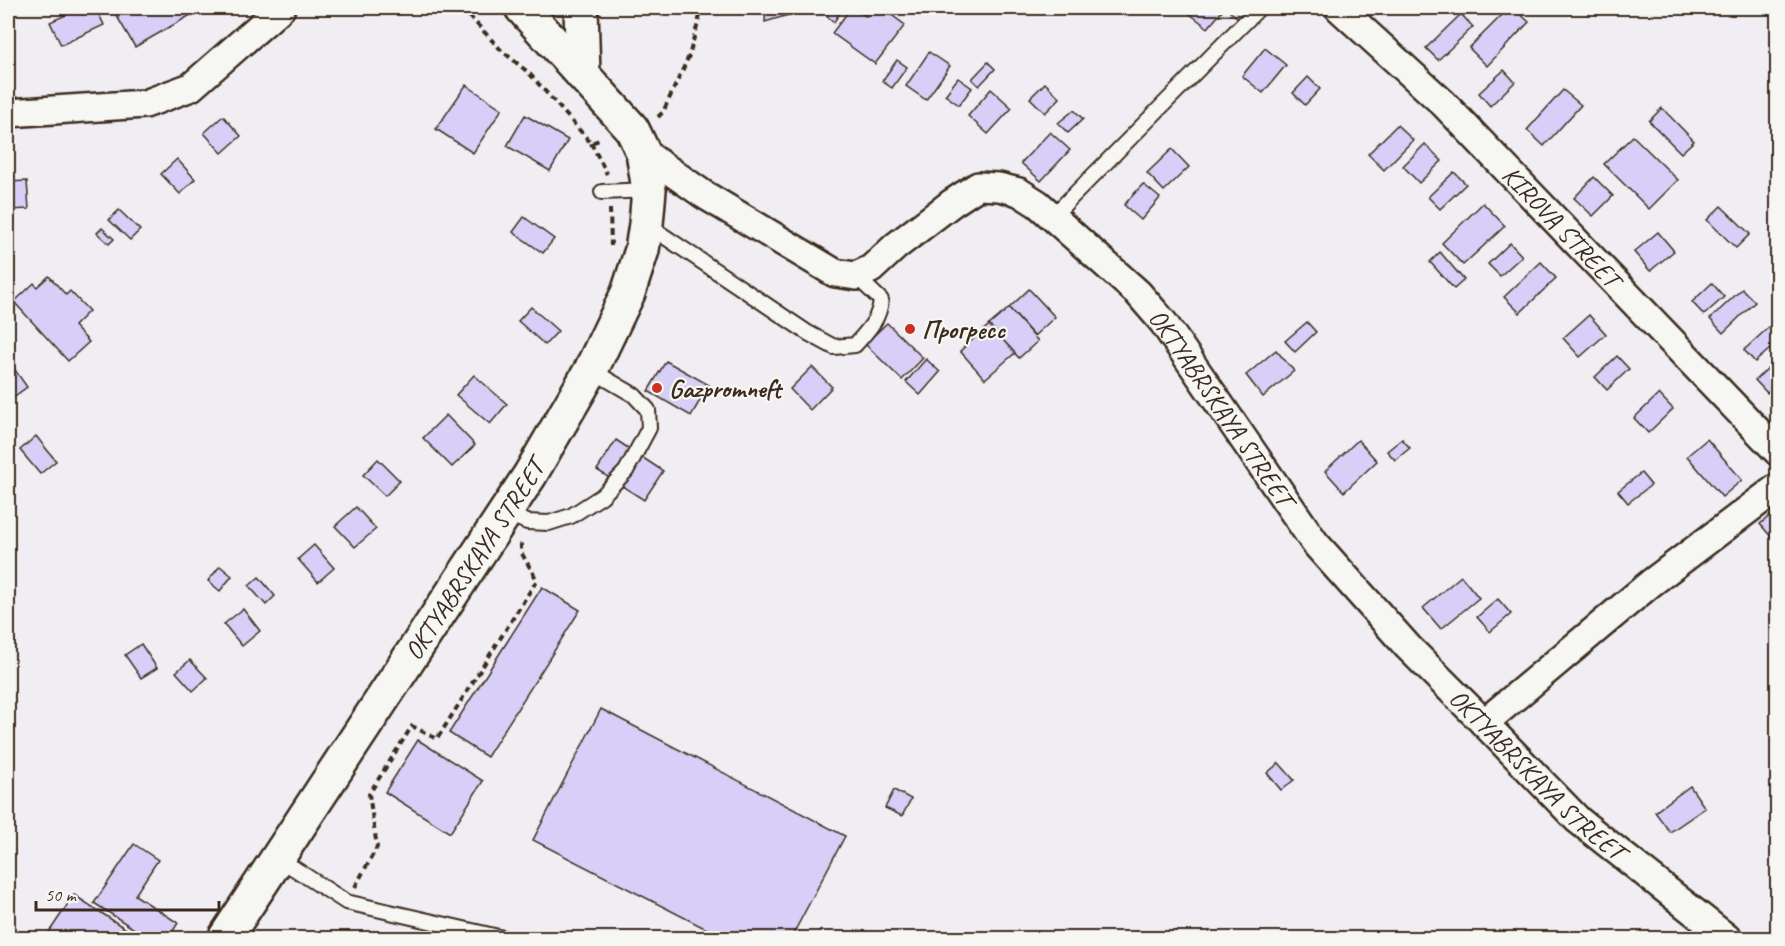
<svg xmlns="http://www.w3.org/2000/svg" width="1785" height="946" viewBox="0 0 1785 946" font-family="Caveat,sans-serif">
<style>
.building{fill:#d7cff7;stroke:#3b2a1e;stroke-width:1.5}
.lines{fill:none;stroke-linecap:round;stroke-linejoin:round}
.lane-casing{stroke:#3b2a1e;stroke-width:18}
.street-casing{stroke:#3b2a1e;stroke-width:32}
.secondary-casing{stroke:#3b2a1e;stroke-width:38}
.path{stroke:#3b2a1e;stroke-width:4;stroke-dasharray:6 4.5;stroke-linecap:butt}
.lane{stroke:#f6f6f2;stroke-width:14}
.street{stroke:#f6f6f2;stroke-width:27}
.secondary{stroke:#f6f6f2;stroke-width:33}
.poi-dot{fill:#c8321e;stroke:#f6f6f2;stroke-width:2}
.labels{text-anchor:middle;stroke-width:4.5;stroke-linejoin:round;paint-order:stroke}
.street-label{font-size:26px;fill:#3b2a1e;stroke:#f6f6f2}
.poi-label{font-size:26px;font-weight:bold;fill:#3b2a1e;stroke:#f6f6f2;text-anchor:start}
</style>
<rect width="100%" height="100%" fill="#f0eef3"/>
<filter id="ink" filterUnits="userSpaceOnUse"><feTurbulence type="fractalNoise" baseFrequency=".0167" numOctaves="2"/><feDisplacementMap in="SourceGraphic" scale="12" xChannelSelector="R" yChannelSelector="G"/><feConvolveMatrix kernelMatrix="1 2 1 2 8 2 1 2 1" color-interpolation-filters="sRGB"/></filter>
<g filter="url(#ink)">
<g class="building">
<polygon points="81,8 96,8 104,25 61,45 50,22"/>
<polygon points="112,8 203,8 135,47"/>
<polygon points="766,8 812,8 765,22"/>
<polygon points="824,8 843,8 834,22 828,17"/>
<polygon points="851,8 866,16 872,8 882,8 905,25 875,64 832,33"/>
<polygon points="1196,8 1221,8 1223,10 1208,28 1190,14"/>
<polygon points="1234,8 1250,8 1241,20 1230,12"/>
<polygon points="1509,8 1514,8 1529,22 1487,66 1469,48"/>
<polygon points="1461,14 1473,27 1438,60 1426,48"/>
<polygon points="1265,48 1286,65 1263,93 1242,76"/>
<polygon points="929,52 950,66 926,100 906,86"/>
<polygon points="897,60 907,67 892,88 882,81"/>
<polygon points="988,62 995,69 979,86 972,79"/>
<polygon points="1504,70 1515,82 1490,106 1479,93"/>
<polygon points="1308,77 1320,89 1305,105 1293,93"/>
<polygon points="958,78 972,88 959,105 945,95"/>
<polygon points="1045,83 1060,98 1045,113 1030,98"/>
<polygon points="466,85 502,109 473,153 436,129"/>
<polygon points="991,89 1012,108 988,134 968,116"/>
<polygon points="1563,90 1581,105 1544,146 1527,130"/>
<polygon points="1662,108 1694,141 1681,153 1649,121"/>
<polygon points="1074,110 1083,119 1068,133 1058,123"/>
<polygon points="525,115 568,140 550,171 507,146"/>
<polygon points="223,116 241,136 222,153 204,133"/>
<polygon points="1397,125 1413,140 1384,170 1368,154"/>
<polygon points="1050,132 1070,150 1041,181 1021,163"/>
<polygon points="1633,136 1678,180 1649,209 1604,164"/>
<polygon points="1425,144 1442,161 1419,183 1403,166"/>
<polygon points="1172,149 1189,167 1164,191 1147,173"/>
<polygon points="177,159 195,179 180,194 161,174"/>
<polygon points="1454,172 1466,184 1440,209 1428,197"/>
<polygon points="1594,177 1613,196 1593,216 1574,198"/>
<polygon points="27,181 29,209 8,210 8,182"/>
<polygon points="1143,184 1160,198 1141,220 1124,205"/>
<polygon points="1483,203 1505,226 1463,265 1442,243"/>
<polygon points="1721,206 1750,234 1736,248 1707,220"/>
<polygon points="119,210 140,230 130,240 109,220"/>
<polygon points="524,217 554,239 543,253 513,232"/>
<polygon points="102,228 114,239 109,244 97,233"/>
<polygon points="1658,232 1674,251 1650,271 1634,252"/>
<polygon points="1510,243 1522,256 1500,276 1488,264"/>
<polygon points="1440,252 1464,280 1454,289 1430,262"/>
<polygon points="1541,262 1556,278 1520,313 1504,297"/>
<polygon points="49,276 66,295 70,291 89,311 74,326 89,342 68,361 14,302 34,283 37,287"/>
<polygon points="1712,283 1724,297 1704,315 1692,302"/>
<polygon points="1029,289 1055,317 1034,336 1009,308"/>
<polygon points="1742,289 1755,302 1723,333 1710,319"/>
<polygon points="531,307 558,331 545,345 518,321"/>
<polygon points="1009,308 1038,341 1019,358 989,325"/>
<polygon points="1589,315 1606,334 1580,357 1563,338"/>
<polygon points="1307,322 1316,332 1295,352 1285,341"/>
<polygon points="887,323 923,358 902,380 865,344"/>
<polygon points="989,325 1015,353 985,379 960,351"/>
<polygon points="1770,326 1778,334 1778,342 1755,362 1744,350"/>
<polygon points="1276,350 1294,371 1263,397 1246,375"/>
<polygon points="1617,356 1629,369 1607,390 1595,377"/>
<polygon points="926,359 940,372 920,395 906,382"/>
<polygon points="1778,359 1778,383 1767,393 1755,380"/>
<polygon points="8,360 27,387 8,401"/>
<polygon points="666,361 709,385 691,416 648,391"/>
<polygon points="812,367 832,387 810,410 790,389"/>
<polygon points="474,375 507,404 490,424 456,395"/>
<polygon points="1659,394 1673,409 1648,433 1634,418"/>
<polygon points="446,415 475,445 452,467 423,438"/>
<polygon points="36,436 56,461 40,474 20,450"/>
<polygon points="1402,439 1410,448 1395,460 1387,451"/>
<polygon points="1707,439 1742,480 1722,497 1687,456"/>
<polygon points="616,440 663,471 644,500 597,470"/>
<polygon points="1358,440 1377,461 1344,492 1325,471"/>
<polygon points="378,459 400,481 385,496 363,475"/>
<polygon points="1641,473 1651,485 1628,503 1618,491"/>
<polygon points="356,507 376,529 355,547 335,526"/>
<polygon points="1778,509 1778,535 1773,539 1760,524"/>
<polygon points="314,545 334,568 318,582 298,559"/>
<polygon points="220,566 232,576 220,591 208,581"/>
<polygon points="1461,576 1479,598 1441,629 1423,608"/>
<polygon points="259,577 275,596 266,605 249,586"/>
<polygon points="542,587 580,610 487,757 449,733"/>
<polygon points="1498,599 1511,614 1490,632 1477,617"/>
<polygon points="243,609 260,631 242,646 224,624"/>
<polygon points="141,644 157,668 141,678 125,655"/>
<polygon points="190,660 207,678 193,691 176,672"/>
<polygon points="601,709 845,836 791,938 724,938 533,840"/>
<polygon points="418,740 483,781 450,833 385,792"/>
<polygon points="1279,763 1294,780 1281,790 1267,773"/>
<polygon points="1690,786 1705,808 1670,832 1655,812"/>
<polygon points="894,790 911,799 902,816 885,808"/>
<polygon points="134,844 158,860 135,895 178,923 171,934 179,938 148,938 94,903"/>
<polygon points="1778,890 1778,903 1771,895"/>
<polygon points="74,895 129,931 123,938 45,938"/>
</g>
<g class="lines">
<defs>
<g id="lane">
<polyline points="602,192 649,190"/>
<polyline points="1051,218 1259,8"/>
<path d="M646 224 808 333 834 347 855 345C868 330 879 320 881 300L856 276"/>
<polyline points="505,513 527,522 549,523 571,516 602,496 626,471 649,428 648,410 634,395 591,370"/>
<polyline points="278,858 346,902 503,938"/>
</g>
<g id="street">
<path id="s1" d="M1339 8 1443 103 1778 452"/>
<polyline points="8,113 145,104 191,87 281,8"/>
<path id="s2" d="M643 152 703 194 835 273 856 276 871 269 896 246 952 203 978 186 999 187 1019 192 1038 204 1138 293 1163 322 1315 543 1408 647 1484 723 1578 820 1727 938"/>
<polyline points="1484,723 1651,583 1778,487"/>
</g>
<g id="secondary">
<polyline points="581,8 583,75"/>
<path id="s3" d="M225 938 530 475 591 370 628 293 642 250 646 224 649 190 643 152 632 129 522 8"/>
</g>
</defs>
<use href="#lane" class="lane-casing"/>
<use href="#street" class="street-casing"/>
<use href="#secondary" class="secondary-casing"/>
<g class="path">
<polyline points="462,8 501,50 529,73 591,143 602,139"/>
<polyline points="658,117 663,112 689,56 701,12 698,8"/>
<polyline points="591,143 607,174"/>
<polyline points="610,209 611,246"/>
<polyline points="355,887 377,847 369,794 412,726 437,739 537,580 521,552 521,541"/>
</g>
<use href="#lane" class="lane"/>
<use href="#street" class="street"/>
<use href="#secondary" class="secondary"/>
</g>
</g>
<g class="poi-dot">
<circle cx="910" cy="329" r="6"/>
<circle cx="657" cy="388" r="6"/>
</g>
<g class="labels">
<g class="street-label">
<text dy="9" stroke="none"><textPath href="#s1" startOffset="312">KIROVA STREET</textPath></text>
<text dy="9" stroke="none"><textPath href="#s2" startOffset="740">OKTYABRSKAYA STREET</textPath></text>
<text dy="9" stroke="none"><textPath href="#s3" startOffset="453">OKTYABRSKAYA STREET</textPath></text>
<text dy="9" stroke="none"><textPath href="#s2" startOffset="1226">OKTYABRSKAYA STREET</textPath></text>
</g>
<g class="poi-label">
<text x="922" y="338">Прогресс</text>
<text x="669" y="397">Gazpromneft</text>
</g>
</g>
<rect width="1785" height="946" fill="none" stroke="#f6f6f2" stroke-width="30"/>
<rect x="15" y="15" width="1755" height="916" fill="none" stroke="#3b2a1e" stroke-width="2" filter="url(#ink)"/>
<path d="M36 901v9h183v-9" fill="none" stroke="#3b2a1e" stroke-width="3"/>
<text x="45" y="901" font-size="18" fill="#3b2a1e" stroke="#f6f6f2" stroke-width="4.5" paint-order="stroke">50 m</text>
</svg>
